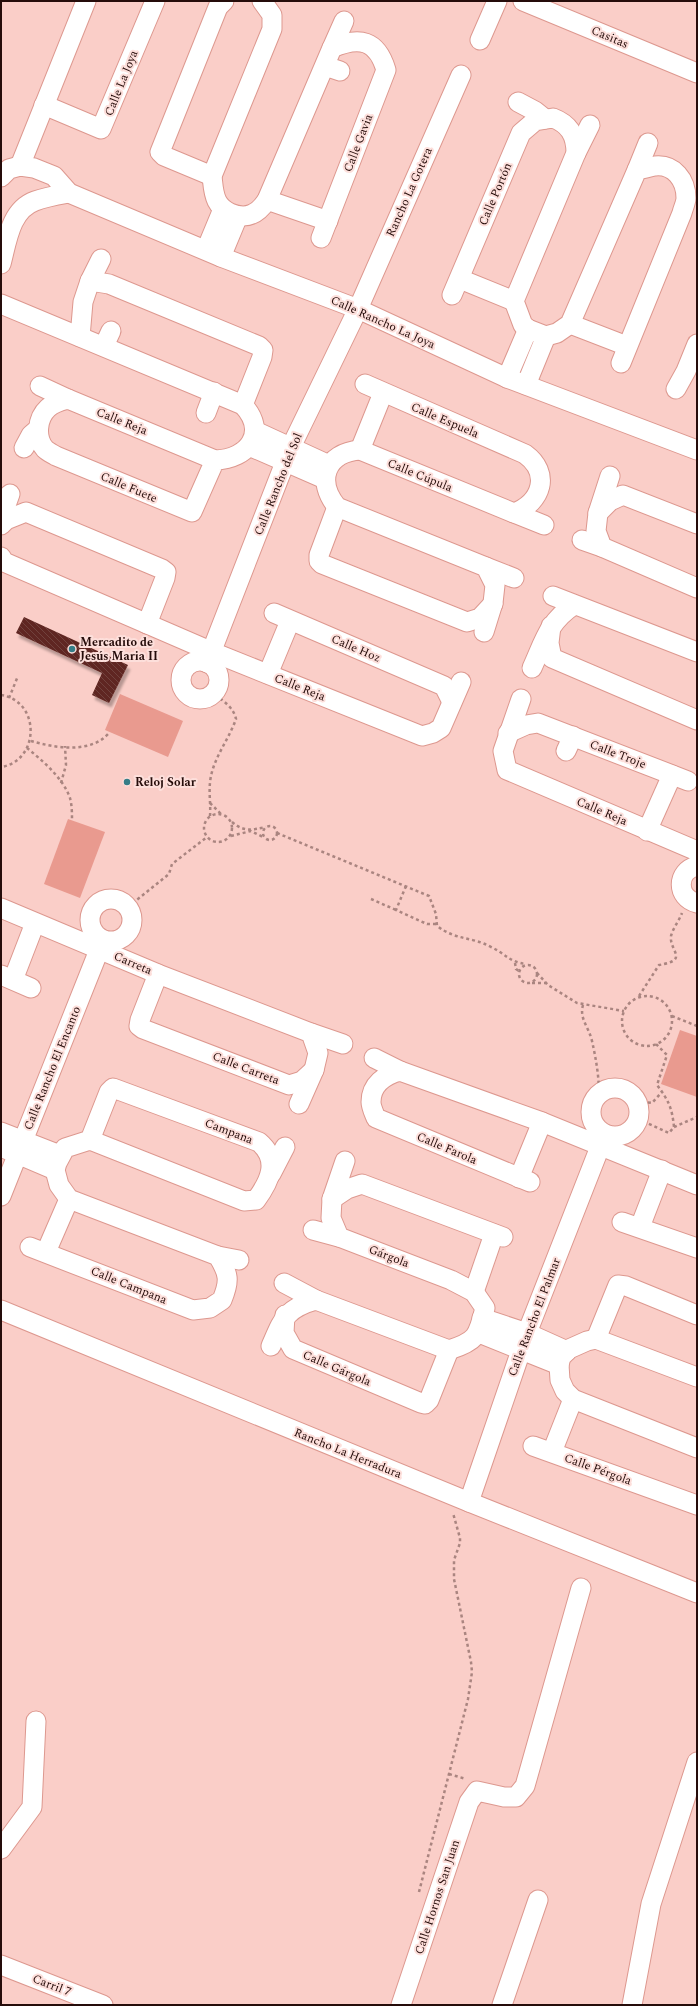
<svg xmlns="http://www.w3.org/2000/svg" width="698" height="2006" viewBox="0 0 698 2006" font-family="Spectral,serif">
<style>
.grass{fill:#e99a8f}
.building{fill:url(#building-back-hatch);filter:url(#shadow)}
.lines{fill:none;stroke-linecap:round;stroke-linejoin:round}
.minor-casing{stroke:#dd988f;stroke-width:21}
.path{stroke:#aa8580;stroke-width:2.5;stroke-dasharray:3 3;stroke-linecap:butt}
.minor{stroke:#fff;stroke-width:19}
.poi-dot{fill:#367d87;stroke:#fddfdb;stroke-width:1.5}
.labels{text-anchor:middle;stroke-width:4;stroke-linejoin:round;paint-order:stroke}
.street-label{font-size:12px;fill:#250c0a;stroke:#fddfdb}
.poi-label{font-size:12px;font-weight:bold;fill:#250c0a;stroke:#fddfdb;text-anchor:start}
</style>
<defs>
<pattern id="building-back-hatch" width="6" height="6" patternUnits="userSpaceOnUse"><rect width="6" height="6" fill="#5e2520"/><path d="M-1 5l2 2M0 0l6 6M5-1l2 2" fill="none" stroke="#71423e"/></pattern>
<filter id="shadow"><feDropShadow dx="2.5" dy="4.5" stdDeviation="1" flood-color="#0004"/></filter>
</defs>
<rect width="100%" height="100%" fill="#facec8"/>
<g class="grass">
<polygon points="120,694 183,721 168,757 105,730"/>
<polygon points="68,819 105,832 80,898 44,884"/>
<polygon points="680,1030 697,1036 697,1097 661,1084"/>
</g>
<polygon class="building" points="24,617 128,665 109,703 92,695 102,673 16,633"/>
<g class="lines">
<defs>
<g id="minor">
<path d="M262 1 272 15V29L212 176C213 184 213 193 217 201 220 207 224 210 230 213 247 220 258 214 267 200L332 48C360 36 377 40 386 70L321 238"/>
<polyline points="523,1 697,73"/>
<polyline points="480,40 497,1"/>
<polyline points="332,48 344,21"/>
<polyline points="325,66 340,71"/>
<polyline points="518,102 535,111 545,119"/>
<polyline points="44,105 101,129 155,1"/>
<polyline points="576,153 590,125"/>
<polyline points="20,166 86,1"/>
<polyline points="637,170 648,143"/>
<polyline points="212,176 164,156 160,152 218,7 224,1"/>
<polyline points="1,177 9,169 20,166 34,168 54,176 69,193 221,257 358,309 507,378 697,450"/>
<polyline points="267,200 328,221"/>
<polyline points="206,250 223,209"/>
<polyline points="221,257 238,216"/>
<path d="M1 264C7 242 10 210 35 201 46 197 58 195 69 193"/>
<polyline points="460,279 514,301"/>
<polyline points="90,281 109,284 259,346 263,350 262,357 243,405"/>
<path d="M452 295 521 133 535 121 553 118C569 124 576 135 576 153L514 301 523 325 528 329 546 336 557 333 570 324 637 170C643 169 649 167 655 166 674 164 686 180 686 198 686 203 683 208 682 213L621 363"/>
<path d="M1 304 243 405C268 432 249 459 215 460L68 399C61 401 53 403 48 408 37 418 35 438 45 449 48 452 53 454 56 456L192 512 215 460"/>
<polyline points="570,324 627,346"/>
<polyline points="80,337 83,302 90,281 101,259"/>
<polyline points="104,346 111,331"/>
<polyline points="507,378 528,329"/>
<path d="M365 384 525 454C551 473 542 502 514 513L360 450C325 453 316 481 337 507L486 567 495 585 493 603 484 632"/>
<polyline points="526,385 546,336"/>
<polyline points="40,386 68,399"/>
<polyline points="676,389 686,371 697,344"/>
<polyline points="206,413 214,392"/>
<polyline points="255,431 329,465"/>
<polyline points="249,446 325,479"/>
<polyline points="24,448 31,435 38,429"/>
<polyline points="360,450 383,393"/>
<polyline points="610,476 598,513 596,531 602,547 697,588"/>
<polyline points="337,507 319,555 319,561 322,564 467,622 480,618 493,604"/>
<polyline points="514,513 544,525"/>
<polyline points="598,513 610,501 623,495 697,524"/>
<polyline points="1,519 10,494"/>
<polyline points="1,525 6,520 26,512 162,569 166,572 165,578 147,624"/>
<polyline points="582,540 602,547"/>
<polyline points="1,557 4,562 210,651 422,736 433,733 441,728 461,682"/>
<polyline points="486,567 514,578"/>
<polyline points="553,596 697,652"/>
<polyline points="274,613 444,686 452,702"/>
<polyline points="551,626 549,643 552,658 697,720"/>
<circle cx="200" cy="680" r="19"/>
<polyline points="207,663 291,447 358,309 461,75"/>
<path d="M532 668C544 642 548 622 574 605"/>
<polyline points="268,674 290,621"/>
<polyline points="521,699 503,751 507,770 697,851"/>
<polyline points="508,733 526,725 538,723 688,781"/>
<polyline points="566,751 573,736"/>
<polyline points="647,831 672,775"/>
<path d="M697 866C676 871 676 898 697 903"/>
<circle cx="111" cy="920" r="21"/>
<polyline points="1,908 158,974 311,1033 318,1053 314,1070 299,1104"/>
<polyline points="158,974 140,1020 139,1026 143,1029 289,1085 302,1081 314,1070"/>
<polyline points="1,975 31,988"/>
<polyline points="13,980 35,923"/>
<polyline points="311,1033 343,1044"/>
<polyline points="374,1058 400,1071"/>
<circle cx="615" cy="1112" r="24"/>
<polyline points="1,1132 60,1155"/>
<polyline points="1,1147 55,1170"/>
<polyline points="271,1174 285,1147"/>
<polyline points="519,1178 542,1122"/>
<path d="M530 1182 376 1118C374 1113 371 1107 371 1102 371 1084 385 1075 400 1071L542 1122 697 1185"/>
<polyline points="1,1196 103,940"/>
<polyline points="332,1199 347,1189 362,1184 503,1237"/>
<polyline points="622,1222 697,1248"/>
<polyline points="640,1227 662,1170"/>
<polyline points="313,1230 339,1237"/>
<path d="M30 1247 193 1310 210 1308 222 1300C230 1281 229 1274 218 1256L69 1199 59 1185 55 1170 57 1163 65 1148 90 1140 244 1201 256 1200C270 1181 280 1160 259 1142L113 1088 109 1092 90 1140"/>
<polyline points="46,1252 69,1199"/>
<polyline points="218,1256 239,1260"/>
<polyline points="284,1283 316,1300"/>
<polyline points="474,1292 494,1234"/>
<polyline points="1,1310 469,1502 697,1593"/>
<polyline points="285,1315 284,1333 293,1349 421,1403 425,1404 429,1400 449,1350"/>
<polyline points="482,1318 527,1333 567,1351"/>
<polyline points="479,1333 559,1365"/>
<polyline points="596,1339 618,1285 626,1286 697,1315"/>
<path d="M271 1346C283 1319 285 1309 316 1300L449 1350C478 1341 478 1335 485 1308L474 1292 451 1280 339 1237 331 1218 332 1199 345 1161"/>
<polyline points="697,1377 596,1339 587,1341 569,1349 561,1357 559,1365 560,1380 565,1391 573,1399 697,1448"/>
<polyline points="533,1446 697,1505"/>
<polyline points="552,1452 573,1399"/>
<polyline points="469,1502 527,1333 605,1134"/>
<polyline points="1,1849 32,1807 36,1721"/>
<polyline points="1,1965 103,2005"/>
<polyline points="401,2005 469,1802 477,1791 504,1797 516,1797 525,1786 581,1588"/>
<polyline points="502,2005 538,1900"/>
<polyline points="632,2005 651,1904 697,1762"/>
</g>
</defs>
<use href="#minor" class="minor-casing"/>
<g class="path">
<path d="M1 695C41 701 40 761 1 767"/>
<polyline points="9,698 18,676"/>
<path d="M31 741C55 748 91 754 109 733"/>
<path d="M27 748C43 761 63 778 70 798 72 805 72 814 72 820"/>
<polyline points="61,783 66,765 65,746"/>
<polyline points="210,803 221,814"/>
<circle cx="218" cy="828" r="14"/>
<path d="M210 816C211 803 208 790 211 776 215 756 229 739 236 719 234 708 223 700 213 694"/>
<path d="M232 822C244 832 251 830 266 827"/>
<circle cx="270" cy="833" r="7"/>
<path d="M277 833 429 896 436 914 437 926C457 941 471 936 491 947 506 954 509 962 526 964"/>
<polyline points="231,836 251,831 263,837"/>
<polyline points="406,886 396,910 427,924 437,924"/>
<polyline points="371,899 396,910"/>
<polyline points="128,907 169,874 172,864 207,837"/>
<polyline points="515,963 516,969 519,971"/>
<circle cx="528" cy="974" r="9"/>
<polyline points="537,973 548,985 577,1003 624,1011"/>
<polyline points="532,983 546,983"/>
<path d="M639 996 659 965C690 960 669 951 671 936 673 928 679 921 682 913"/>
<circle cx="647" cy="1021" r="25"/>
<path d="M583 1005C579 1019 589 1027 592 1041 596 1059 599 1076 599 1094"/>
<polyline points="672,1016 697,1026"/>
<polyline points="636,1101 652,1103 662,1092"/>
<path d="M638 1119 669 1133 674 1127C672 1108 669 1101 657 1085L667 1055 656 1044"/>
<polyline points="674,1127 697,1117"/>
<polyline points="449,1774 466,1779"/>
<polyline points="419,1892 468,1699 472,1672 471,1662 454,1579 454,1560 460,1543 460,1538 453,1513"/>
</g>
<use href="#minor" class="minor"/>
</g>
<g class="poi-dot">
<circle cx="72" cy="649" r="4"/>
<circle cx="127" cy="782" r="4"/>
</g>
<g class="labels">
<g class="street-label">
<text transform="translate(610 37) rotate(23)" y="4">Casitas</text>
<text transform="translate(121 83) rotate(-68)" y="4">Calle La Joya</text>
<text transform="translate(358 143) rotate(-69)" y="4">Calle Gavia</text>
<text transform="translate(409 192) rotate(-66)" y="4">Rancho La Gotera</text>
<text transform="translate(495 194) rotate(-67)" y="4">Calle Portón</text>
<text transform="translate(383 322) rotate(24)" y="4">Calle Rancho La Joya</text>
<text transform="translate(445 420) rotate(23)" y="4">Calle Espuela</text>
<text transform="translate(122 421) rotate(22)" y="4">Calle Reja</text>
<text transform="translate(420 475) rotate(22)" y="4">Calle Cúpula</text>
<text transform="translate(278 484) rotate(-68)" y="4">Calle Rancho del Sol</text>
<text transform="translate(129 487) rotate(23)" y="4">Calle Fuete</text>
<text transform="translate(356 648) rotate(23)" y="4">Calle Hoz</text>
<text transform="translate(300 687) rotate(22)" y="4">Calle Reja</text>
<text transform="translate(618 754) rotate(21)" y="4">Calle Troje</text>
<text transform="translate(602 811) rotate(23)" y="4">Calle Reja</text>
<text transform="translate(133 963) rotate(23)" y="4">Carreta</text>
<text transform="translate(52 1068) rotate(-68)" y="4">Calle Rancho El Encanto</text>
<text transform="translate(246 1068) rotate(21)" y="4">Calle Carreta</text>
<text transform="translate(229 1131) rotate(21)" y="4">Campana</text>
<text transform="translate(447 1148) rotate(23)" y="4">Calle Farola</text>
<text transform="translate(389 1256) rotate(21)" y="4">Gárgola</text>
<text transform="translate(129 1285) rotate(22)" y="4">Calle Campana</text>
<text transform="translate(534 1317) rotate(-69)" y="4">Calle Rancho El Palmar</text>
<text transform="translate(337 1368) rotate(23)" y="4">Calle Gárgola</text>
<text transform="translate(348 1453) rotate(22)" y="4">Rancho La Herradura</text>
<text transform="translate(598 1469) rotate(20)" y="4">Calle Pérgola</text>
<text transform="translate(437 1897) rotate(-72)" y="4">Calle Hornos San Juan</text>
<text transform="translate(52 1985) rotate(21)" y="4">Carril 7</text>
</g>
<g class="poi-label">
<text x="80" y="646">Mercadito de<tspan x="80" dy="14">Jesús Maria II</tspan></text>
<text x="135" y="786">Reloj Solar</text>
</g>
</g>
<rect width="698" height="2006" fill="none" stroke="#250c0a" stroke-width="4"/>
</svg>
